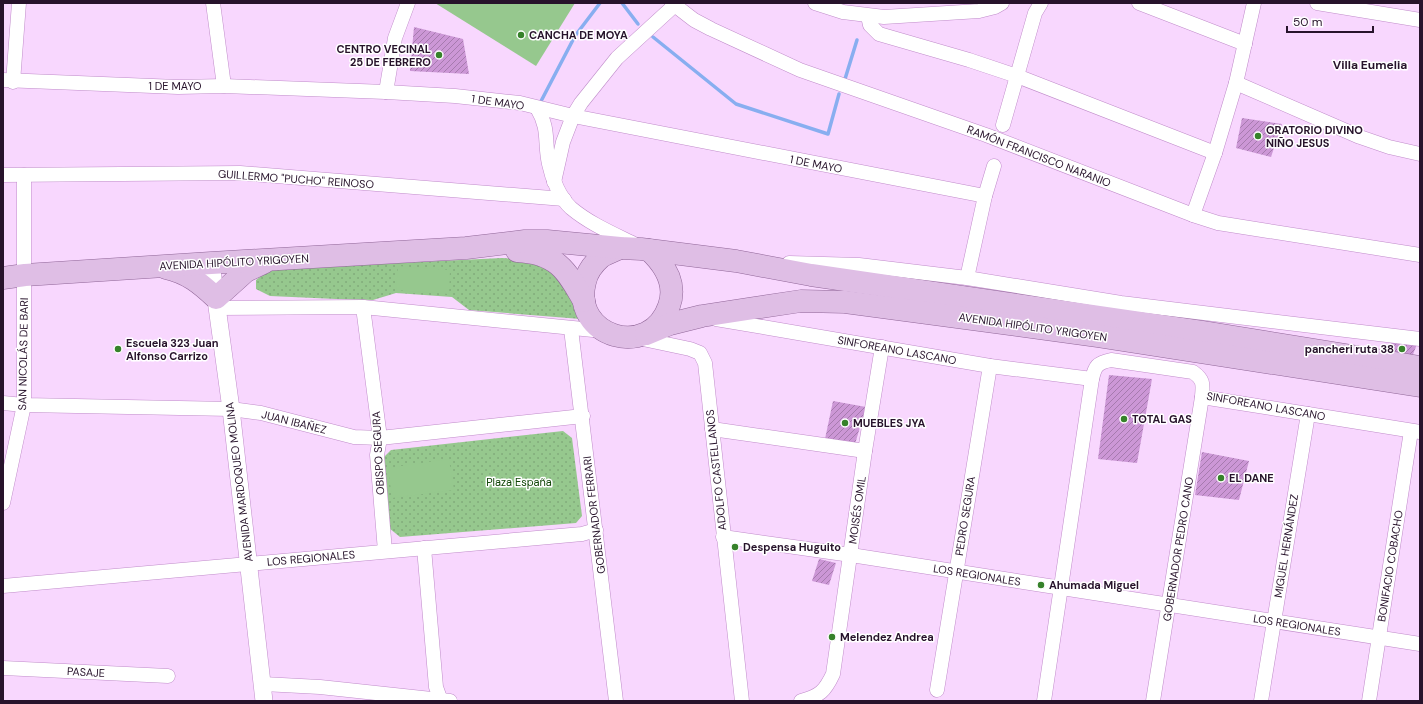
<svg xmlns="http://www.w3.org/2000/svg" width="1423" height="704" viewBox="0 0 1423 704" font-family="'DM Sans',sans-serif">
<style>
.grass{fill:url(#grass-dots)}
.garden{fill:#96c88e}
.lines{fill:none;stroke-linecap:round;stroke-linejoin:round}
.stream{stroke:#88aef0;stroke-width:3.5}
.building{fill:url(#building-hatch)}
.minor-casing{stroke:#c08cca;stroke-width:15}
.tertiary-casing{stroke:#c08cca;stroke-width:18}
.primary-casing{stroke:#906698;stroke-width:23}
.minor{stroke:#fff;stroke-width:14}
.tertiary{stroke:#fff;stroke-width:17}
.primary{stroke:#dfbee5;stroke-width:22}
.poi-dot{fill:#36822a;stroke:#fff;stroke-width:1.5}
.labels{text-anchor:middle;stroke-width:3;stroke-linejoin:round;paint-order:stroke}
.poi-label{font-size:11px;font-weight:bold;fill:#27132b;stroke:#fff;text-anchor:start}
.street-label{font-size:11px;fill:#27132b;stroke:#fff}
.park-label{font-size:11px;fill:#0f4505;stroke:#fff}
.neighbourhood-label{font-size:12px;font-weight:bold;fill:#27132b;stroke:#fff}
</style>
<defs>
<pattern id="grass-dots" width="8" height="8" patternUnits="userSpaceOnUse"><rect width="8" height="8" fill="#96c88e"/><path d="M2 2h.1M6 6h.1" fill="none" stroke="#81ab7b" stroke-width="1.8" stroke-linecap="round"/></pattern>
<pattern id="building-hatch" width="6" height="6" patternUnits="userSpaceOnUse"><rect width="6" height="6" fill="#cc97d6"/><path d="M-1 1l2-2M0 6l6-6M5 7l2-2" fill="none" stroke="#a67aae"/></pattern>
</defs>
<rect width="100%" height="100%" fill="#f8d7fe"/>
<g class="grass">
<path d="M502 258C512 259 523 259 533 261 560 267 570 297 581 319L469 310 452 297 396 293 373 300 336 299 270 296 256 289V280L268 271 295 268Z"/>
<polygon points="563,431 572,438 582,516 576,523 400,537 389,528 383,458 391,450"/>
</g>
<g class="garden">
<polygon points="435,3 575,3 536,66"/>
<polygon points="398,266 450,270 449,294 396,290"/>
<polygon points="449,459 454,490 392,498 388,468"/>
</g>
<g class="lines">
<g class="stream">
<polyline points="622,3 638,24"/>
<polyline points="653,37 736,104 828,134 839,94"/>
<polyline points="845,79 857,40"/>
<polyline points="539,105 575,36 600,3"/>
</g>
</g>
<g class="building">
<polygon points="414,27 463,39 469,74 410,71"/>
<polygon points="1242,118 1282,124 1271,157 1236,148"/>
<polygon points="1392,340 1417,344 1412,357 1387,354"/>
<polygon points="1109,375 1152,379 1137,463 1098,459"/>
<polygon points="833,401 866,407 855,444 825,439"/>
<polygon points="1202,452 1249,461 1239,500 1195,495"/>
<polygon points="819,559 836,563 829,585 812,581"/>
</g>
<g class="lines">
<defs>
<g id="minor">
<polyline points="213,3 224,86"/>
<polyline points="672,3 694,20 711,29 800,70 986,135 1193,215 1218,223 1420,255"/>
<polyline points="815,3 843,12 884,17 979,11 995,7 1002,3"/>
<polyline points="1139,3 1245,44"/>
<polyline points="1317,3 1420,20"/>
<polyline points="868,16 870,25 879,34 969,60 1017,76 1215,153"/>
<polyline points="3,80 178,87 224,86 386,92 455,96 520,103 573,116 985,196"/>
<polyline points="13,82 19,3"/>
<polyline points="1236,83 1360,137 1389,147 1420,154"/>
<polyline points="386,92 395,38 408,3"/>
<path d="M537 108C550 130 544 141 549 164 552 179 560 198 571 208 590 224 614 234 636 245"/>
<polyline points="1003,125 1035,13 1041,3"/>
<polyline points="3,175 240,173 564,199"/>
<polyline points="554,182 563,142 573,116 581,103 617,58 677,3"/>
<polyline points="1193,215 1215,153 1236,83 1254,3"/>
<polyline points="789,263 859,265 967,278 1121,303 1420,339"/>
<polyline points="967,278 985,196 994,166"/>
<polyline points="363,307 380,438 377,455 385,551"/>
<polyline points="217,308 363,307 603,331"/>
<path d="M716 319 990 366 1092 379C1095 366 1097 363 1111 360L1193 372C1204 380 1203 384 1202 397L1420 432"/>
<polyline points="571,329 616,701"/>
<polyline points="638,338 690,349 700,353 705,363 742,701"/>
<polyline points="3,403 24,405 231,409 261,413 354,437 380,438 583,416"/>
<polyline points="712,429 865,451"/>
<polyline points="3,503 24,405 24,175"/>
<polyline points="723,537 851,555 1420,644"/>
<polyline points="424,548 436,687 441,701"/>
<polyline points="3,586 582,534 596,530"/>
<polyline points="3,668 168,676"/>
<polyline points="263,684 320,687 450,701"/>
<polyline points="937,690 990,366"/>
<path d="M801 701C820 696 825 691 833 674L865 451 882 347"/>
<polyline points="1044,701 1092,379"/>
<polyline points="1153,701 1202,397"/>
<polyline points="1261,701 1308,414"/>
<polyline points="1369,701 1411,431"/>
</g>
<polyline id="tertiary" points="211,263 231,409 264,701"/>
<g id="primary">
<path d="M620 248C614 251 607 253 601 257 593 264 587 272 585 282 571 337 650 361 669 306 677 284 665 265 649 250"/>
<path d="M517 251C556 253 566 269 584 301"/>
<path d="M166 268C188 273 200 283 216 298L246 271 265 262"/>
<polyline points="3,278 25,275 211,263 466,248 525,241 547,241 620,248 641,249 736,261 811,275 1202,332 1420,367"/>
<polyline points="646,334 670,324 702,316 754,308 801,301 845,302 1098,336 1420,386"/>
</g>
</defs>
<use href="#minor" class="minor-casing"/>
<use href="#tertiary" class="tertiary-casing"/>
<use href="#primary" class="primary-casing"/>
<use href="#minor" class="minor"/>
<use href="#tertiary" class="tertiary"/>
<use href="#primary" class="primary"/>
</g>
<g class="poi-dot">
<circle cx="521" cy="35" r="4"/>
<circle cx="439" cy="55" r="4"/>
<circle cx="1258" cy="136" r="4"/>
<circle cx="118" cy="349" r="4"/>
<circle cx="1402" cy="349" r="4"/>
<circle cx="1124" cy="419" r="4"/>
<circle cx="845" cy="423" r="4"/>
<circle cx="1221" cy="478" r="4"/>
<circle cx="735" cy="547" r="4"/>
<circle cx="1041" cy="585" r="4"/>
<circle cx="832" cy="637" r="4"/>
</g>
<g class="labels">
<g class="poi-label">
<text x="529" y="39">CANCHA DE MOYA</text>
<text x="431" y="53" text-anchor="end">CENTRO VECINAL<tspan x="431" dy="13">25 DE FEBRERO</tspan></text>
<text x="1266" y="134">ORATORIO DIVINO<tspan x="1266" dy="13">NIÑO JESUS</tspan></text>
<text x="126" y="347">Escuela 323 Juan<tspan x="126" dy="13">Alfonso Carrizo</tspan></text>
<text x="1394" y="353" text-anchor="end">pancheri ruta 38</text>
<text x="1132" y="423">TOTAL GAS</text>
<text x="853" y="427">MUEBLES JYA</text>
<text x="1229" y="482">EL DANE</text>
<text x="743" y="551">Despensa Huguito</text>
<text x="1049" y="589">Ahumada Miguel</text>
<text x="840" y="641">Melendez Andrea</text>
</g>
<g class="street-label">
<text x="175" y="90">1 DE MAYO</text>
<text transform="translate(498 102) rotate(8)" y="4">1 DE MAYO</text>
<text transform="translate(1039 156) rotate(21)" y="4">RAMÓN FRANCISCO NARANIO</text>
<text transform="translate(816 164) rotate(11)" y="4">1 DE MAYO</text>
<text transform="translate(296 179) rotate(4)" y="4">GUILLERMO "PUCHO" REINOSO</text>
<text transform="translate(234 262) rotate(-3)" y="4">AVENIDA HIPÓLITO YRIGOYEN</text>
<text transform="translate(1033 327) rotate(8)" y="4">AVENIDA HIPÓLITO YRIGOYEN</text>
<text transform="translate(897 350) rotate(10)" y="4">SINFOREANO LASCANO</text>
<text transform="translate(23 354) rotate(-89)" y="4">SAN NICOLÁS DE BARI</text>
<text transform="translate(1266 406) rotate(10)" y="4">SINFOREANO LASCANO</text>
<text transform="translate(294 422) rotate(14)" y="4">JUAN IBAÑEZ</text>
<text transform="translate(378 453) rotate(-93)" y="4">OBISPO SEGURA</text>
<text transform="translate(716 470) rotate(-96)" y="4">ADOLFO CASTELLANOS</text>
<text transform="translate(239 482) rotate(-97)" y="4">AVENIDA MARDOQUEO MOLINA</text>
<text transform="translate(857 510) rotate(-82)" y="4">MOISÉS OMIL</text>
<text transform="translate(594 515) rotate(-97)" y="4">GOBERNADOR FERRARI</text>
<text transform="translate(965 516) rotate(-81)" y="4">PEDRO SEGURA</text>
<text transform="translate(1286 546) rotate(-81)" y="4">MIGUEL HERNÁNDEZ</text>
<text transform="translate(1178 549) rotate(-81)" y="4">GOBERNADOR PEDRO CANO</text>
<text transform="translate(311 558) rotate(-5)" y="4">LOS REGIONALES</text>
<text transform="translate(1390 566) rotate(-81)" y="4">BONIFACIO COBACHO</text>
<text transform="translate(977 575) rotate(9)" y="4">LOS REGIONALES</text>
<text transform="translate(1297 625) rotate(9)" y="4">LOS REGIONALES</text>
<text transform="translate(86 672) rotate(3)" y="4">PASAJE</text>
</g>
<g class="park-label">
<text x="519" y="486">Plaza España</text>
</g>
<g class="neighbourhood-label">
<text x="1370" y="69">Villa Eumelia</text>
</g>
</g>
<rect width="1423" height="704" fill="none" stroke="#27132b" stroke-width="8"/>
<path d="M1287 26v6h86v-6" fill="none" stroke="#27132b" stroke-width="2"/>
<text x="1293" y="26" font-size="12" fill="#27132b" stroke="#ffffff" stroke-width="3" paint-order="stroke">50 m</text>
</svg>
